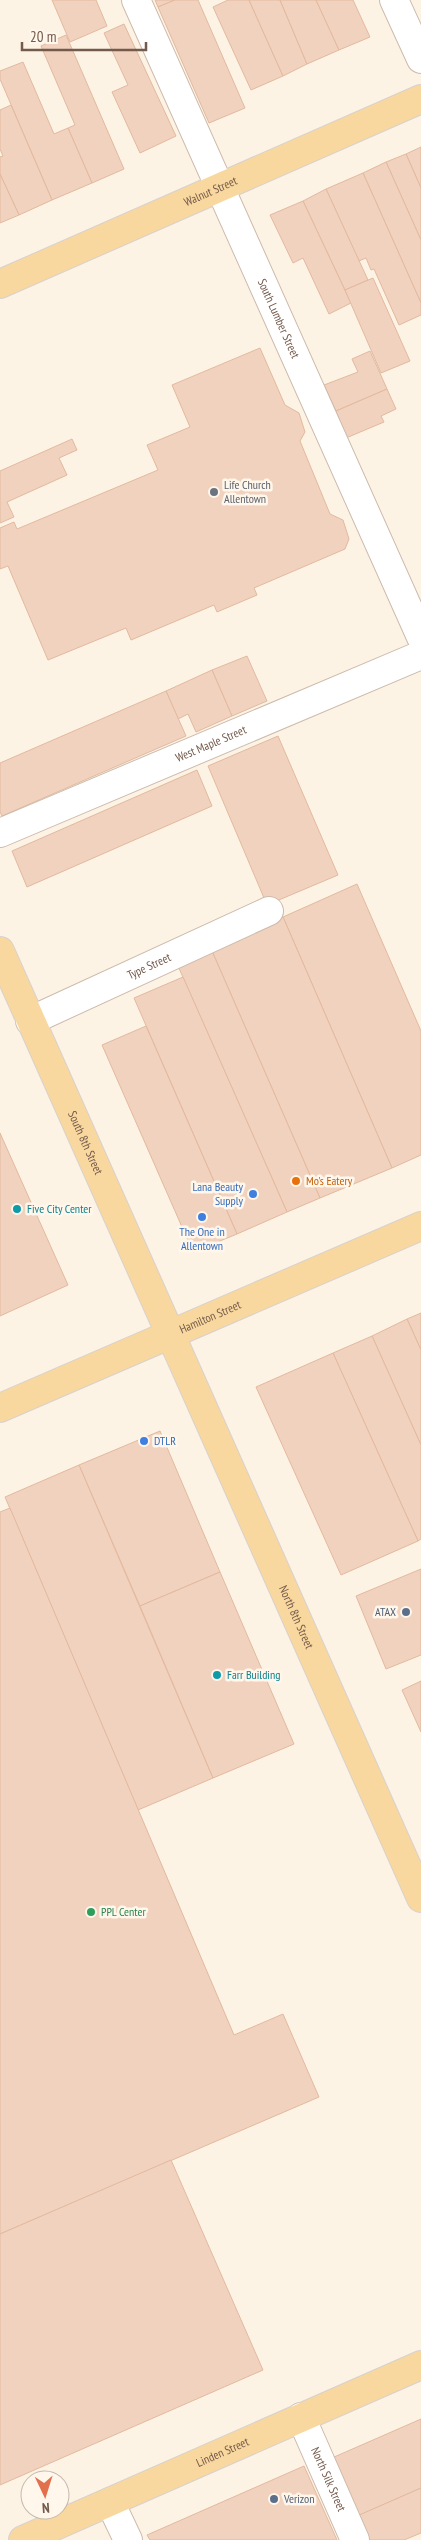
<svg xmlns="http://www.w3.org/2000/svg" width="421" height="2540" viewBox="0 0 421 2540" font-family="'PT Sans Narrow',sans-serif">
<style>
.building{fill:#f1d2be;stroke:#e3b99e}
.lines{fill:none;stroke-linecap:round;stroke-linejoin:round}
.minor-casing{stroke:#cdbbac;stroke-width:30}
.major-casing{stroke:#d8d1cd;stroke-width:30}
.minor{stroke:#fff;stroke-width:28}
.major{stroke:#f9d89f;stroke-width:28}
.worship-dot{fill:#6b7280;stroke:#fff7ec;stroke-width:2}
.food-dot{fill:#e8710a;stroke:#fff7ec;stroke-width:2}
.shop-dot{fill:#3f7fe0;stroke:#fff7ec;stroke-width:2}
.culture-dot{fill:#0f9aa8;stroke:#fff7ec;stroke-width:2}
.service-dot{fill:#5c6f8a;stroke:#fff7ec;stroke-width:2}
.leisure-dot{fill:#2e9e5b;stroke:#fff7ec;stroke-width:2}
.labels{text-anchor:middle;stroke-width:5;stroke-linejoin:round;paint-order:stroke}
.street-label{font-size:12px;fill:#745a4b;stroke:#fff7ec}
.worship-label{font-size:12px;fill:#5b616d;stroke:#fff7ec;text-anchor:start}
.food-label{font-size:12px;fill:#c56008;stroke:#fff7ec;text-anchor:start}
.shop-label{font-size:12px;fill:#366cbe;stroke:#fff7ec;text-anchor:end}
.culture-label{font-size:12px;fill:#0d838f;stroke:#fff7ec;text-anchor:start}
.service-label{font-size:12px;fill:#4e5e75;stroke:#fff7ec;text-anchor:end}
.leisure-label{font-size:12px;fill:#27864d;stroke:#fff7ec;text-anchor:start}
</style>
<rect width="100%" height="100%" fill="#fcf3e5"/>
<g class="building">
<polygon points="52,0 96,0 107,26 70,42"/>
<polygon points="155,0 175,0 158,7"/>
<polygon points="175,0 198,0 245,108 209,123 158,7"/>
<polygon points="228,0 249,0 283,76 251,90 213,7"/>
<polygon points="249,0 280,0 307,64 283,76"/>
<polygon points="280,0 316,0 339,50 307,64"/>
<polygon points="316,0 353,0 370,37 339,50"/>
<polygon points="124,24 176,136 140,153 112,92 128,85 104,33"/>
<polygon points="66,35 124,169 92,183 68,128 75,125 41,46"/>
<polygon points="23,62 54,134 68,128 92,183 52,200 0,79 0,71"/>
<polygon points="11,105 52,200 19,215 0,174 0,157 3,156 0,149 0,110"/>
<polygon points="421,147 421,188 406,154"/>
<polygon points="406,154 421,188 421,240 386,162"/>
<polygon points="386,162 421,240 421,303 363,173"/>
<polygon points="363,173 421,303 421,315 399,325 374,269 371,270 366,258 359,261 326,189"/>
<polygon points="0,174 19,215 0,223"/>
<polygon points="326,189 368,280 345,290 303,201"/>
<polygon points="303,201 351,303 329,314 303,258 293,263 270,215"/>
<polygon points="373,278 410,361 381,373 345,290"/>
<polygon points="260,348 285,405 299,413 305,432 300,441 330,514 343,520 349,539 345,549 254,588 257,595 217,612 214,605 131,640 126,628 48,660 8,566 0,569 0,528 14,522 17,529 158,470 147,445 190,427 172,385"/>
<polygon points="370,351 387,389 336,411 324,385 358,372 352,359"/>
<polygon points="387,389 396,409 381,416 384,422 346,438 336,411"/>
<polygon points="72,439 77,450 59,458 67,475 7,502 14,517 0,523 0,471"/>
<polygon points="247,656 267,701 232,716 212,670"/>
<polygon points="212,670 232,716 196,732 188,714 178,719 166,691"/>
<polygon points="166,691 186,736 2,816 0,812 0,763"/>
<polygon points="278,736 338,875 267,905 208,766"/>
<polygon points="197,770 212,806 27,887 12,851"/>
<polygon points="357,884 421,1031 421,1155 392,1168 283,917"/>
<polygon points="283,917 392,1168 320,1198 212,951"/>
<polygon points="212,951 320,1198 287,1212 178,966"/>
<polygon points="183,977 287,1212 237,1234 134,998"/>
<polygon points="146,1026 237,1234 193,1252 102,1045"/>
<polygon points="0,1133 68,1285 0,1316"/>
<polygon points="421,1313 421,1350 407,1319"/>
<polygon points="407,1319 421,1350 421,1445 372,1336"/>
<polygon points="372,1336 421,1445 421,1539 418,1541 333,1353"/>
<polygon points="333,1353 418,1541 341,1575 256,1387"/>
<polygon points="160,1431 220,1572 140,1606 79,1465"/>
<polygon points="79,1465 213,1778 138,1810 5,1497"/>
<polygon points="10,1508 234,2035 283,2014 319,2097 0,2234 0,1512"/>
<polygon points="421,1569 421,1655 386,1669 356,1596"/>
<polygon points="220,1572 294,1744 213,1778 140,1606"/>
<polygon points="421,1681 421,1732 402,1690"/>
<polygon points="171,2160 263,2370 0,2485 0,2234"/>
<polygon points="421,2419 421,2488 351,2519 325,2461"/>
<polygon points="304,2466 337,2540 150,2540 147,2535"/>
<polygon points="421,2488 421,2533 404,2540 367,2540 357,2516"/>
</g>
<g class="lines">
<defs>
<g id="minor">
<path id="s1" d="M136 0 421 637"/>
<polyline points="394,0 421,59"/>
<path id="s2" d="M0 833 421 655"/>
<path id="s3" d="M30 1021 269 911"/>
<path id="s4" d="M301 2417 355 2540"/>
<polyline points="110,2502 128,2540"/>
</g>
<g id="major">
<path id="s5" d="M0 284 421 99"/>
<path id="s6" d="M0 951 421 1898"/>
<path id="s7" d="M0 1408 421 1226"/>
<path id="s8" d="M23 2540 421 2365"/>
</g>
</defs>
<use href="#minor" class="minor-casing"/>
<use href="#major" class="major-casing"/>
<use href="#minor" class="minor"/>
<use href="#major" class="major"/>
</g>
<circle class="worship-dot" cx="214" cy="492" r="5"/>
<circle class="food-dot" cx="296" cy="1181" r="5"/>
<g class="shop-dot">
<circle cx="253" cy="1194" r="5"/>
<circle cx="202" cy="1217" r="5"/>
<circle cx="144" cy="1441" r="5"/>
</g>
<g class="culture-dot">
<circle cx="17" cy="1209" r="5"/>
<circle cx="217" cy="1675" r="5"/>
</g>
<g class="service-dot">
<circle cx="406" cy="1612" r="5"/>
<circle cx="274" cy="2499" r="5"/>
</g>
<circle class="leisure-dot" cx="91" cy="1912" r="5"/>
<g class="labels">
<g class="street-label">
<text dy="4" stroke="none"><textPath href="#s5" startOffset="230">Walnut Street</textPath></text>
<text dy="4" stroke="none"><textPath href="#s1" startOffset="349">South Lumber Street</textPath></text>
<text dy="4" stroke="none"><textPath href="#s2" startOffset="229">West Maple Street</textPath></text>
<text dy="4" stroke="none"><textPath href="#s3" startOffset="131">Type Street</textPath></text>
<text dy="4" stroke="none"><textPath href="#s6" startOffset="210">South 8th Street</textPath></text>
<text dy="4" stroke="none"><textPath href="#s7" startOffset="229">Hamilton Street</textPath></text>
<text dy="4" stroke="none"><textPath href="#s6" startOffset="729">North 8th Street</textPath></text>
<text dy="4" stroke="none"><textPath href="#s8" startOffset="218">Linden Street</textPath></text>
<text dy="4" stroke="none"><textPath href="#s4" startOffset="68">North Silk Street</textPath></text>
</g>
<g class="worship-label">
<text x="224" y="489">Life Church<tspan x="224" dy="14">Allentown</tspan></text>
</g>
<g class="food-label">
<text x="306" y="1185">Mo's Eatery</text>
</g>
<g class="shop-label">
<text x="243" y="1191">Lana Beauty<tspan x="243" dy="14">Supply</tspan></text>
<text x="202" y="1236" text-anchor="middle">The One in<tspan x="202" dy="14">Allentown</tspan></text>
<text x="154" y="1445" text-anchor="start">DTLR</text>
</g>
<g class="culture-label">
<text x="27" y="1213">Five City Center</text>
<text x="227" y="1679">Farr Building</text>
</g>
<g class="service-label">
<text x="396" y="1616">ATAX</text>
<text x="284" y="2503" text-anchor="start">Verizon</text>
</g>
<g class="leisure-label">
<text x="101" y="1916">PPL Center</text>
</g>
</g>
<g transform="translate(45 2495) rotate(176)"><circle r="24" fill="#fff7ec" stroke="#c7b8ac"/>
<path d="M0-4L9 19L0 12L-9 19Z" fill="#e3704d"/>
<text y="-8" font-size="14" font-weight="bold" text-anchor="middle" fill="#745a4b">N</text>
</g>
<path d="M22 42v8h124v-8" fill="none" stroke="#745a4b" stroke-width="2.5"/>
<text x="30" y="42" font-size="15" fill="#745a4b" stroke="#fff7ec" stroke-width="4" paint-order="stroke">20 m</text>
</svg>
